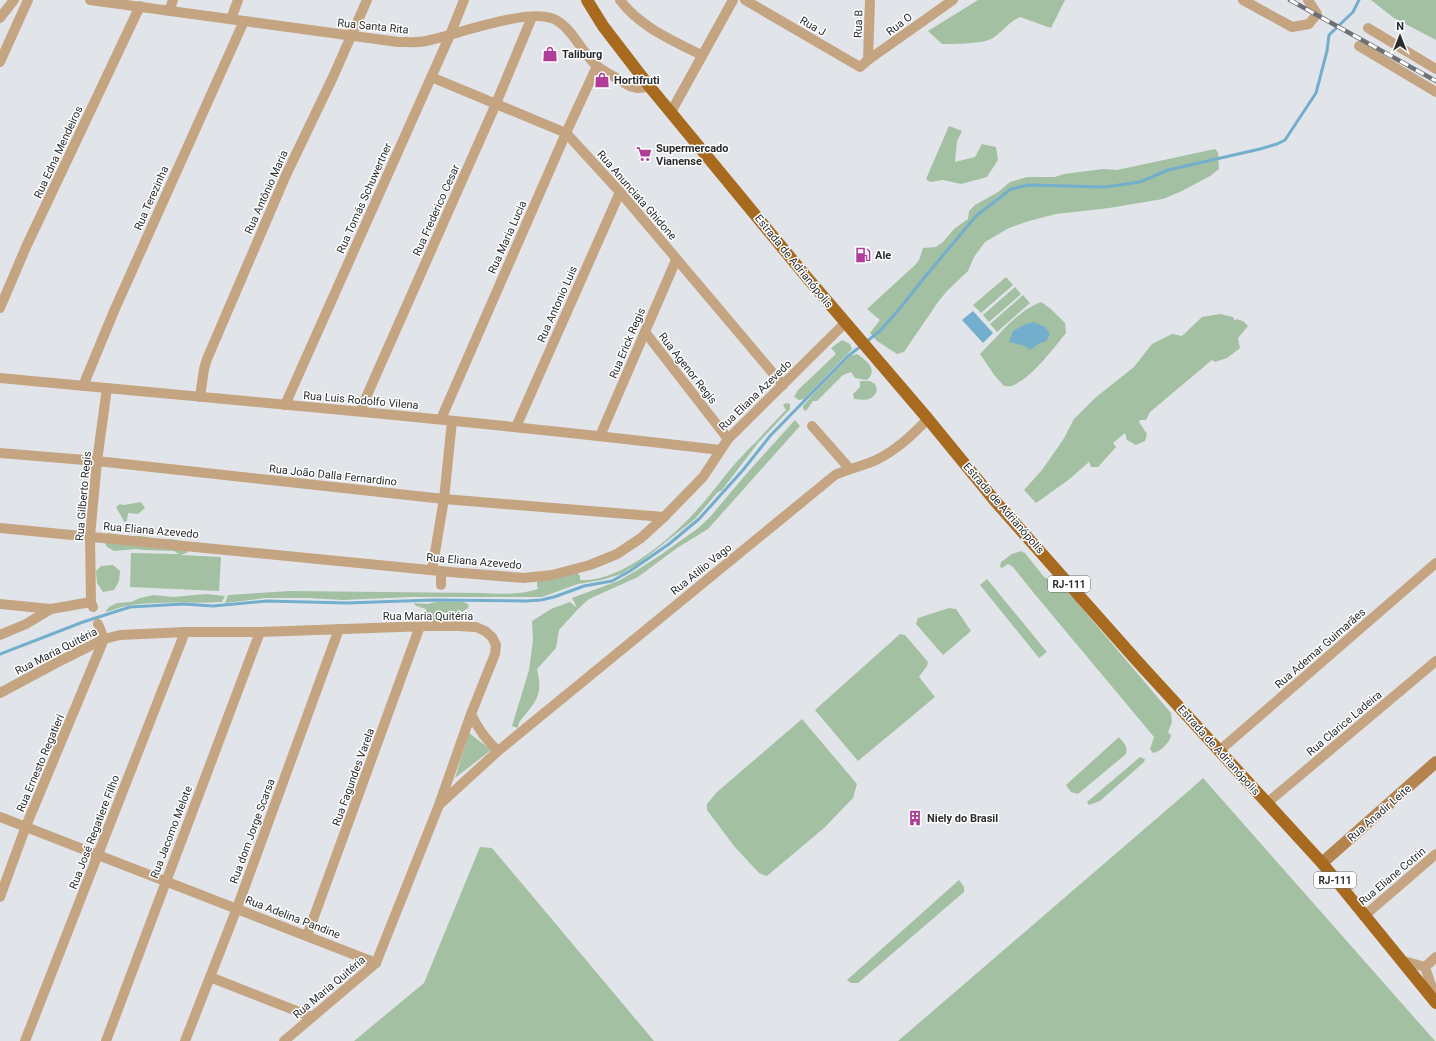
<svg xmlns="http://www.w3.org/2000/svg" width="1436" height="1041" viewBox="0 0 1436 1041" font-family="Roboto,sans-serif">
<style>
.green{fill:#a3c0a2}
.water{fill:#73aecd}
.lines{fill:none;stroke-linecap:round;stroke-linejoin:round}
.stream{stroke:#73aecd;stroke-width:3}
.minor{stroke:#c5a482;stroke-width:10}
.secondary{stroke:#b4834e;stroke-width:12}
.primary{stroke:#a76a1f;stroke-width:12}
.rail-casing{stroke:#6e7173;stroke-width:4.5}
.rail{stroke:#fff;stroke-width:3;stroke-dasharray:9;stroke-linecap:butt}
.labels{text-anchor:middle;stroke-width:3;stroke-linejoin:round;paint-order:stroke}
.shield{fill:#fff;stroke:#6a6b6c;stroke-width:1}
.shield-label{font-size:10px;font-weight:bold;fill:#2a2c2d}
.street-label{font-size:11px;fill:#2a2c2d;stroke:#fff}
.poi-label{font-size:11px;font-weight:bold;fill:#2a2c2d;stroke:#fff;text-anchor:start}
</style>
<rect width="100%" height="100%" fill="#e1e5e9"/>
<g class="green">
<path d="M978 0H1065L1051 28 1020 17C1009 22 1003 31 993 38 984 44 953 44 942 44L928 31Z"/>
<polygon points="1371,0 1436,0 1436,40 1394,18"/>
<polygon points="949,126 962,131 957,141 955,162 975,157 982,144 996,147 998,160 987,177 961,184 943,180 930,182 926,179"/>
<polygon points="1215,149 1218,152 1219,169 1210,176 1182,191 1163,199 1109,208 1056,214 1029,221 1009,228 985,242 974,257 968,271 947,291 938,302 904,352 897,354 877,341 870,333 880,320 867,309 915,265 919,260 923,248 936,247 943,242 954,229 968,219 969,211 975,205 998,192 1010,182 1027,177 1055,177 1064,174 1103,169 1117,170"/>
<polygon points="1006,277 1013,285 981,313 973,305"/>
<polygon points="1015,287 1021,294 989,322 983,315"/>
<polygon points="1023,295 1030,303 997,332 990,324"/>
<path d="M1041 302 1051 309 1065 323 1066 333C1052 350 1034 375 1014 385 1011 387 1008 386 1004 386L995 376 980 354C998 337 1016 311 1041 302Z"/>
<polygon points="1220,314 1233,317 1235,321 1236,319 1243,321 1248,326 1238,338 1240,348 1227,358 1215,362 1212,360 1150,412 1146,420 1140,420 1139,422 1147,434 1145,441 1136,445 1127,440 1125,433 1113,443 1116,447 1098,467 1091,467 1089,462 1067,481 1036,503 1024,490 1042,470 1063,440 1074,419 1095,398 1134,367 1152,344 1172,334 1182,336 1202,317"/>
<polygon points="842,340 850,344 852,349 804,399 799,400 794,397 798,390 836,354 831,348"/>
<path d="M857 354C866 360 879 370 867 380L855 378 851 372 843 375 817 401H813L806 411 803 409V406L818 389 850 356Z"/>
<path d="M860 381H870L875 384 877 390C872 402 866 400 854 399L853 394 860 387Z"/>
<path d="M786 403 790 404V409L758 443 722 490 717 493 695 519 638 564 621 574 602 580 578 584 542 597H412L343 600 306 598H265L225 603 228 595 290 591 481 593C501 594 519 595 538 589L537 585V579L577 572 580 576V580C622 583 677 534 703 503 717 487 729 469 744 454 747 450 751 447 755 443 765 432 775 421 786 410L783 405Z"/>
<path d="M795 420 800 426 708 529 677 548 638 577 589 599 578 609 559 630 556 648 537 669C542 691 539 698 525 715 521 720 518 722 518 728L512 726 529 670 533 640 532 621 551 609 570 602 577 608 572 598 618 581 634 572 659 556 697 529 710 517 748 472Z"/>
<polygon points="141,502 145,508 138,514 128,513 127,520 125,523 116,507 120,504 124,505"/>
<polygon points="108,533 129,536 140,536 162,540 171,539 180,541 188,552 181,555 221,557 219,591 130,587 131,553 179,554 174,551 144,550 136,549 114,551 107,547 104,541 105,535"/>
<path d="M1021 551 1025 553 1044 577 1063 588 1074 599 1171 713 1172 722 1168 732 1171 735C1170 742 1161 752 1153 753L1150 749 1154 737 1033 592 1013 567 1008 564 1002 568 1000 567 1001 562 1012 554Z"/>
<polygon points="113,565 120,571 119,581 114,590 103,592 97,583 96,571 101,566"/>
<polygon points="987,579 1047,652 1039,658 980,585"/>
<path d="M206 594 225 596 222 602C190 604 157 600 126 606 119 607 112 611 105 612L109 607 117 603 131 602 140 598 154 595 173 597Z"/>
<polygon points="437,602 464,602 469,605 468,608 455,616 445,615 441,621 433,622 424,616 426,609 416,606 414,603 427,604"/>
<polygon points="949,608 956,609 971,631 943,655 916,624 918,618"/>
<polygon points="900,634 905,635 928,662 927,666 919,677 935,697 858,761 815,710"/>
<polygon points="802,719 857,784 853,798 824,828 767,876 759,873 734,846 707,810 707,804 717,792"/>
<polygon points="469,733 491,750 455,778"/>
<path d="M1119 737C1124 743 1128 746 1126 754L1078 794 1071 792 1066 785Z"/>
<polygon points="1140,757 1145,759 1144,762 1100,801 1089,805 1087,802"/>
<polygon points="1203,778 1435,1041 898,1041 1192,788"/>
<polygon points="480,847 492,848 654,1041 354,1041 424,983"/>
<polygon points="959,880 964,887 964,892 858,983 851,983 847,980"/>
</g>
<g class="water">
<polygon points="973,311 993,333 983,343 962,320"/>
<polygon points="1034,322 1045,327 1050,334 1046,341 1038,344 1030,350 1025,346 1009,342 1013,331 1026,324"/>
</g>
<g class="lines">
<g class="stream">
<polyline points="866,342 880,331 901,307 924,278 976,216 1011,189 1029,185 1105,187 1140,182 1168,170 1260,149 1277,144 1285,140 1316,93 1327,51 1329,35 1353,12 1359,0"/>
<polyline points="0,654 83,622 130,607 183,604 213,606 267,601 347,603 433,600 526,601 541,600 554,597 584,586 612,581 630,571 669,544 699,519 743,470 770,436 848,356 861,346"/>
</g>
<g class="minor">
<path d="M90 0 398 42C407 42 417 43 426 41 455 35 525 9 551 18 571 24 582 54 597 66 603 71 611 75 618 79 628 86 637 91 649 86"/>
<path d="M620 0C640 27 672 40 701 55"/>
<polyline points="745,0 860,67 868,60"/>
<polyline points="870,0 868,60 953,0"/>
<polyline points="1243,0 1292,27 1309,24 1317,14 1308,0"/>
<polyline points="169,11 173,0"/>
<polyline points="0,18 14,0"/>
<polyline points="231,19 238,0"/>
<polyline points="1368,28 1436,69"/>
<polyline points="1359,46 1436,92"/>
<polyline points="0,62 28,0"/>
<polyline points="431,77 566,133 620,192 783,385"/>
<polyline points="671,112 733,0"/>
<polyline points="0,308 26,247 140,6"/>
<polyline points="645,332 728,439"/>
<path d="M0 378C240 401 480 421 720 450"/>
<polyline points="83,386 114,311 244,21"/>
<polyline points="200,397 204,369 207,359 286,175 333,77 367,0"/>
<polyline points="285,405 450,35 464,0"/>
<polyline points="360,411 495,106 532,17"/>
<polyline points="441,419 566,133 597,66"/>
<polyline points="812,426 849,468"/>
<polyline points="516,427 620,192"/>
<polyline points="600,436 676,260"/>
<polyline points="0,453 97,461 444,499 664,517"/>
<polyline points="0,528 450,572 524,578 552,575 590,565 617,554 641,538 664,517 703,477 728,439 845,323"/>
<polyline points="432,570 444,499 452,421"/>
<polyline points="441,571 441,585"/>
<polyline points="0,604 51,609 91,602"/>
<polyline points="93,607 91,602 90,536 97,461 107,388"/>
<polyline points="0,635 26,624 51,609"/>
<polyline points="0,693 56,663 104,639 120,635 185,632 260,632 428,626 457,626 476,627 485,631 492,637 496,645 495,654 471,714 439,805 376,963 284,1041"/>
<path d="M471 714C478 729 486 740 498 751"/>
<polyline points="1219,751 1436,563"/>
<polyline points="1267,803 1436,661"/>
<path d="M440 804 498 751 835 475C848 469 863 466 876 460 897 450 912 435 928 419"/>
<polyline points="0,817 376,963"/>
<polyline points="0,897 26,826 104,639 98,624"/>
<polyline points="1364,916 1436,854"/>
<polyline points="307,936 420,626"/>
<polyline points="1400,960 1425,967 1432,988 1435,1002"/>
<polyline points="1425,967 1436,957"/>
<polyline points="210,977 312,1017"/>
<polyline points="25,1041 185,632"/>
<polyline points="106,1041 260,632"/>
<polyline points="185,1041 237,908 339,629"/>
</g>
<polyline class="secondary" points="1322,863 1436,762"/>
<polyline class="primary" points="587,0 603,26 649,86 804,274 928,419 995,501 1138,662 1322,863 1436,1003"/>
<defs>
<polyline id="rail" points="1290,0 1436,81"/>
</defs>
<use href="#rail" class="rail-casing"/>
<use href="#rail" class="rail"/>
</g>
<defs>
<symbol id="shop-bare" viewBox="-9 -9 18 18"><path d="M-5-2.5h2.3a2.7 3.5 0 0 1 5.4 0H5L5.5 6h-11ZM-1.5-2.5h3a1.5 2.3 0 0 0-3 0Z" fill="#b03e99" stroke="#fff" stroke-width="2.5" paint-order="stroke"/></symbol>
<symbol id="supermarket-bare" viewBox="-9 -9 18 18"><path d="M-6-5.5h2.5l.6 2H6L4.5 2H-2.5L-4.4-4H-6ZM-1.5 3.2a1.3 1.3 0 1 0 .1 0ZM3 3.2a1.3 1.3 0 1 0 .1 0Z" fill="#b03e99" stroke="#fff" stroke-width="2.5" paint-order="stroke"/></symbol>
<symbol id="fuel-bare" viewBox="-9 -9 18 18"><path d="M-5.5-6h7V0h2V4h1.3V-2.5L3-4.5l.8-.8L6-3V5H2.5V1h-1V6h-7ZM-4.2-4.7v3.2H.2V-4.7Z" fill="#b03e99" stroke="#fff" stroke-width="2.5" paint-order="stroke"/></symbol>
<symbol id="building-bare" viewBox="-9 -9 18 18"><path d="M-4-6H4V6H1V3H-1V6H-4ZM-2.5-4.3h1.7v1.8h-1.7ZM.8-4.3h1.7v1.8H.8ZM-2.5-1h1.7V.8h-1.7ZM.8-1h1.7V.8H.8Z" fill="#b03e99" stroke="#fff" stroke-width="2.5" paint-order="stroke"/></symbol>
</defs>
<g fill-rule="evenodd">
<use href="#shop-bare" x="539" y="43" width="22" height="22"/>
<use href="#shop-bare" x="591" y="69" width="22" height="22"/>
<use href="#supermarket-bare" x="633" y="143" width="22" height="22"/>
<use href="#fuel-bare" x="852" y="244" width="22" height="22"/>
<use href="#building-bare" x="904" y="807" width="22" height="22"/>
</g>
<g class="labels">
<g class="shield">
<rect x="1048" y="576" width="42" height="16" rx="3"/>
<rect x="1314" y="872" width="42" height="16" rx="3"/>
</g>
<g class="shield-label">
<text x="1069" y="588">RJ-111</text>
<text x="1335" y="884">RJ-111</text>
</g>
<g class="street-label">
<text transform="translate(858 24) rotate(-88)" y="4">Rua B</text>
<text transform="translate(899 24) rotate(-37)" y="4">Rua O</text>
<text transform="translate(373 26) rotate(6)" y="4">Rua Santa Rita</text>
<text transform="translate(813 26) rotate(30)" y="4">Rua J</text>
<text transform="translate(58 152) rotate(-65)" y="4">Rua Edna Mendeiros</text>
<text transform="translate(266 192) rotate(-66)" y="4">Rua Antônio Maria</text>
<text transform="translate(637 195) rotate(49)" y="4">Rua Anunciata Ghidone</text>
<text transform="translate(151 198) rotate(-66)" y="4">Rua Terezinha</text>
<text transform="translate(364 198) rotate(-66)" y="4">Rua Tomás Schuwertner</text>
<text transform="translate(436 210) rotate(-66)" y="4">Rua Frederico Cesar</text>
<text transform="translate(507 237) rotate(-66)" y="4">Rua Maria Lucia</text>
<text transform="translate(794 261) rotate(51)" y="4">Estrada de Adrianópolis</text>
<text transform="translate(557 304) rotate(-66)" y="4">Rua Antonio Luis</text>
<text transform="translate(627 343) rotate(-67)" y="4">Rua Erick Regis</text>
<text transform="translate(688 368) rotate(52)" y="4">Rua Agenor Regis</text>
<text transform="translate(755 395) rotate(-44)" y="4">Rua Eliana Azevedo</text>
<text transform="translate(361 400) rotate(5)" y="4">Rua Luis Rodolfo Vilena</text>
<text transform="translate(333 475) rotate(6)" y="4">Rua João Dalla Fernardino</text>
<text transform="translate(83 496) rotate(-85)" y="4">Rua Gilberto Regis</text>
<text transform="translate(1004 508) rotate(49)" y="4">Estrada de Adrianópolis</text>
<text transform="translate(151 530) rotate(5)" y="4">Rua Eliana Azevedo</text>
<text transform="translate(474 561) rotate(5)" y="4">Rua Eliana Azevedo</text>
<text transform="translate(701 569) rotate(-39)" y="4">Rua Atilio Vago</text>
<text x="428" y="620">Rua Maria Quitéria</text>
<text transform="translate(1320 648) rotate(-41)" y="4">Rua Ademar Guimarães</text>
<text transform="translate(56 651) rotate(-27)" y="4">Rua Maria Quitéria</text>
<text transform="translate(1344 723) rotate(-40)" y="4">Rua Clarice Ladeira</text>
<text transform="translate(1219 750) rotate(48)" y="4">Estrada de Adrianópolis</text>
<text transform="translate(40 763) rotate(-67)" y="4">Rua Ernesto Regatieri</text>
<text transform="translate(353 777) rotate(-70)" y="4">Rua Fagundes Varela</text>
<text transform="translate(1379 813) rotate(-41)" y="4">Rua Anadir Leite</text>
<text transform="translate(252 831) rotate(-70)" y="4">Rua dom Jorge Scarsa</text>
<text transform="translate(94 832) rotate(-69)" y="4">Rua José Regatiere Filho</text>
<text transform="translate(171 832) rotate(-69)" y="4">Rua Jacomo Melote</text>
<text transform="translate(1392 876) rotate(-40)" y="4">Rua Eliane Cotrin</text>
<text transform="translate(293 917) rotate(21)" y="4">Rua Adelina Pandine</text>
<text transform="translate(329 987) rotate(-40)" y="4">Rua Maria Quitéria</text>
</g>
<g class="poi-label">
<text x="562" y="58">Taliburg</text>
<text x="614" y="84">Hortifruti</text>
<text x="656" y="152">Supermercado<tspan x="656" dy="13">Vianense</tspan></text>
<text x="875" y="259">Ale</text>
<text x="927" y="822">Niely do Brasil</text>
</g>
</g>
<g transform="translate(1400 36)" stroke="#ffffff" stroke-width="3" paint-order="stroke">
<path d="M0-3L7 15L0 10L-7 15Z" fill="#2a2c2d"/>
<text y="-6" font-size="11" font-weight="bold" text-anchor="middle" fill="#2a2c2d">N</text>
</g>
</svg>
